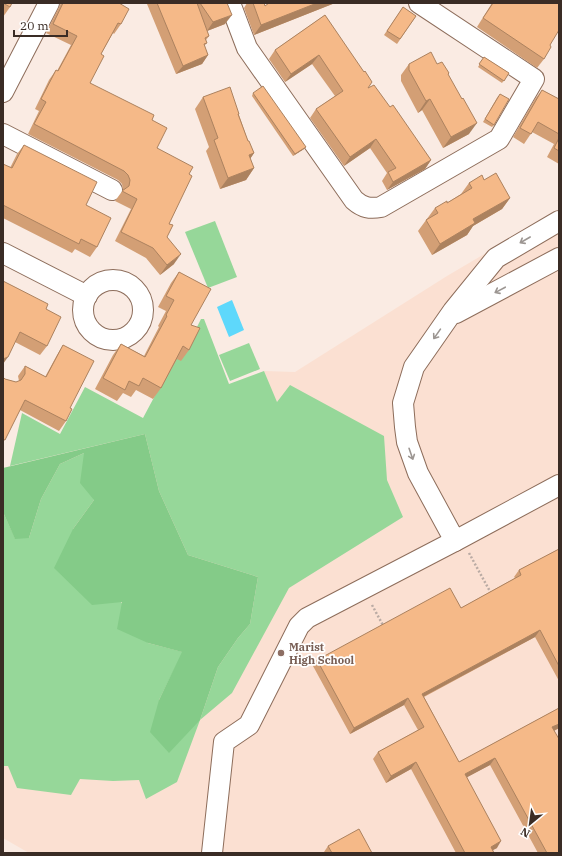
<svg xmlns="http://www.w3.org/2000/svg" width="562" height="856" viewBox="0 0 562 856" font-family="'IBM Plex Serif',serif">
<style>
.built{fill:#fbe0d2}
.green{fill:#96d799}
.forest{fill:#84cb88}
.water{fill:#5ed8fb}
.lines{fill:none;stroke-linecap:round;stroke-linejoin:round}
.minor-casing{stroke:#8d6d5b;stroke-width:22}
.path{stroke:#baaba4;stroke-width:2.5;stroke-dasharray:2 2;stroke-linecap:butt}
.minor{stroke:#fff;stroke-width:20}
.wall{fill:#d39f75}
.shaded-wall{fill:#ac825f}
.building{fill:#f5b988;stroke:#ac825f}
.oneway{stroke:#9c9692}
.education-dot{fill:#8d6e63;stroke:#fff;stroke-width:1.5}
.labels{text-anchor:middle;stroke-width:3.5;stroke-linejoin:round;paint-order:stroke}
.education-label{font-size:11px;font-weight:bold;fill:#785e54;stroke:#fff;text-anchor:start}
</style>
<rect width="100%" height="100%" fill="#faebe3"/>
<polygon class="built" points="559,210 559,853 29,853 3,838 3,468 276,402 264,371 295,372 447,276"/>
<g class="green">
<polygon points="215,221 237,277 208,288 185,232"/>
<polygon points="201,319 204,319 229,384 264,371 277,402 290,385 384,436 387,480 403,517 289,588 232,693 200,720 177,782 146,799 139,780 113,781 80,779 71,795 17,788 8,766 3,766 3,512 15,538 29,538 41,499 60,464 84,453 94,500 73,529 148,643 183,652 159,700 200,720 218,667 238,638 250,624 258,577 188,555 159,491 145,434 10,466 22,413 60,434 85,387 143,418 175,358 191,339"/>
<polygon points="249,343 260,369 230,381 219,355"/>
</g>
<polygon class="forest" points="145,434 159,491 188,555 258,577 250,624 238,638 218,667 200,720 169,753 150,732 159,700 182,652 148,643 117,629 122,602 92,605 54,568 73,529 94,500 80,483 84,453 60,464 41,499 29,538 15,539 3,512 3,468"/>
<polygon class="water" points="232,300 244,330 229,337 217,307"/>
<g class="lines">
<defs>
<g id="minor">
<path d="M230 3 247 48 354 200C363 208 370 209 381 207L499 139 534 79 419 3"/>
<polyline points="3,92 49,3"/>
<polyline points="3,134 112,190"/>
<polyline points="559,221 496,258 453,311 414,367 403,403 405,427 407,442 418,473 455,541 559,485"/>
<polyline points="3,253 87,296"/>
<circle cx="113" cy="310" r="30"/>
<polyline points="456,313 559,258"/>
<polyline points="212,853 224,742 249,725 299,626 307,618 455,541"/>
</g>
</defs>
<use href="#minor" class="minor-casing"/>
<g class="path">
<polyline points="469,553 492,595"/>
<polyline points="372,605 384,627"/>
</g>
<use href="#minor" class="minor"/>
</g>
<g class="wall">
<polygon points="3,3 10,7 3,17"/>
<polygon points="61,3 119,3 121,24 114,34 113,33 101,54 90,83 152,120 157,148 189,174 169,224 167,237 174,264 160,275 146,258 115,241 131,209 115,201 123,190 122,184 118,180 28,134 39,111 35,109 49,80 56,70 57,71 71,45 46,33"/>
<polygon points="147,3 227,3 225,24 207,31 206,29 209,36 206,40 207,43 204,46 208,55 202,64 176,74 147,4"/>
<polygon points="247,3 264,3 265,6 269,3 335,3 254,35 244,8"/>
<polygon points="492,3 559,3 550,45 544,59 537,68 477,27"/>
<polygon points="403,7 416,16 397,44 384,35"/>
<polygon points="325,15 368,88 390,107 431,160 425,169 387,190 382,181 387,173 370,148 344,166 310,118 316,109 335,96 312,64 285,82 269,59 275,50"/>
<polygon points="484,57 509,73 502,83 478,67"/>
<polygon points="409,64 437,64 449,73 448,74 469,134 443,148 422,110 418,113 401,81 401,75"/>
<polygon points="542,90 559,99 559,164 547,157 554,144 532,132 524,144 513,137 535,99"/>
<polygon points="253,93 304,149 293,156 252,96"/>
<polygon points="498,96 494,125 492,127 483,122"/>
<polygon points="203,97 239,114 239,115 248,141 254,153 250,159 254,168 246,180 220,189 206,151 209,147 195,109"/>
<polygon points="24,145 86,205 97,247 90,257 75,249 72,253 3,218 3,164 10,168 17,154"/>
<polygon points="484,180 510,198 502,209 473,226 467,235 432,255 418,231 435,208 447,203 461,194 469,183"/>
<polygon points="179,272 191,325 189,350 181,361 177,359 161,388 153,399 136,390 131,397 123,393 117,401 95,389 113,355 121,344 144,356 159,327 158,326 166,311 158,307 171,283"/>
<polygon points="3,281 46,309 47,346 40,355 15,342"/>
<polygon points="63,345 70,408 66,421 59,431 20,410 3,443 3,377 5,379 16,382 19,381 18,376 25,366 45,377 57,355"/>
<polygon points="559,549 559,681 535,637 424,697 459,762 559,708 559,728 554,731 559,853 538,853 490,765 467,777 497,848 493,850 494,853 456,853 411,769 386,783 373,759 378,752 418,730 404,705 350,734 313,666 317,660 461,608 515,578 514,577 519,570"/>
<polygon points="328,846 372,853 324,853 324,852"/>
</g>
<g class="shaded-wall">
<polygon points="317,3 335,3 254,35 261,25"/>
<polygon points="232,15 225,24 207,31 213,22"/>
<polygon points="208,55 202,64 176,74 183,66"/>
<polygon points="319,55 312,64 285,82 291,74"/>
<polygon points="430,99 422,110 418,113 426,101"/>
<polygon points="477,123 469,134 443,148 451,137"/>
<polygon points="376,139 370,148 344,166 350,157"/>
<polygon points="306,147 304,149 293,156 295,154"/>
<polygon points="254,153 246,165 249,155"/>
<polygon points="431,160 425,169 387,190 393,182"/>
<polygon points="254,168 246,180 220,189 228,178"/>
<polygon points="510,198 502,209 473,226 467,235 432,255 440,244 473,219"/>
<polygon points="181,254 174,264 160,275 167,265"/>
<polygon points="8,357 3,364 3,359"/>
<polygon points="540,630 535,637 417,700 422,694"/>
<polygon points="408,698 404,705 350,734 354,728"/>
<polygon points="559,724 559,728 548,734 552,727"/>
<polygon points="495,758 490,765 460,781 465,774"/>
<polygon points="416,762 411,769 386,783 391,776"/>
<polygon points="501,841 497,848 487,853 491,847"/>
</g>
<g class="building">
<polygon points="3,3 12,3 10,7"/>
<polygon points="63,3 119,3 129,9 121,24 118,23 101,54 104,56 90,83 154,115 152,120 167,128 157,148 193,167 189,174 192,176 169,224 173,225 167,237 181,254 167,265 153,248 121,232 137,199 122,191 129,186 130,180 128,175 124,171 34,124 46,102 41,99 56,70 58,71 77,36 53,24"/>
<polygon points="157,3 197,3 209,36 205,38 207,43 204,44 208,55 183,66"/>
<polygon points="200,3 227,3 232,15 213,22"/>
<polygon points="253,3 264,3 265,6 269,3 317,3 261,25"/>
<polygon points="493,3 559,3 559,30 550,45 551,47 544,59 483,18"/>
<polygon points="403,7 416,16 400,39 387,31"/>
<polygon points="325,15 364,72 365,71 372,82 368,88 374,85 390,107 393,105 431,160 393,182 388,172 396,168 376,139 350,157 316,109 343,91 319,55 291,74 275,50"/>
<polygon points="431,52 437,64 442,62 449,73 448,74 462,99 463,98 477,123 451,137 430,99 426,101 409,70 409,64"/>
<polygon points="484,57 509,73 504,81 479,64"/>
<polygon points="263,86 306,147 295,154 253,93"/>
<polygon points="230,87 239,114 238,114 248,141 249,141 254,153 249,155 254,168 228,178 214,140 218,138 203,97"/>
<polygon points="542,90 559,99 559,134 538,122 531,134 520,128"/>
<polygon points="500,94 509,99 494,125 485,119"/>
<polygon points="559,138 559,151 554,148"/>
<polygon points="24,145 97,182 86,205 111,218 97,247 81,239 79,244 3,205 3,164 12,168"/>
<polygon points="496,173 510,198 473,219 475,223 440,244 426,220 438,213 435,208 447,201 447,203 472,188 469,183 482,175 484,180"/>
<polygon points="179,272 211,289 191,325 200,328 189,350 183,346 161,388 143,378 139,386 129,381 125,390 103,378 121,344 145,357 167,316 166,315 174,300 166,296"/>
<polygon points="3,281 48,304 46,309 61,317 47,346 20,332 8,357 3,359"/>
<polygon points="63,345 94,361 70,408 72,409 66,421 25,400 5,440 3,439 3,377 5,379 16,382 21,380 25,374 25,366 46,377"/>
<polygon points="559,549 559,666 540,630 422,694 459,762 559,708 559,724 552,727 559,739 559,853 547,853 495,758 465,774 501,841 491,847 494,853 465,853 416,762 391,776 378,752 424,727 408,698 354,728 317,660 450,588 461,608 521,575 519,570"/>
<polygon points="359,829 372,853 332,853 328,846"/>
</g>
<defs><path id="oneway-shaft" d="M-6 0H5M1.5-3L5.5 0L1.5 3" fill="none" stroke-width="1.6" stroke-linecap="round" stroke-linejoin="round"/></defs>
<g class="oneway">
<use href="#oneway-shaft" transform="translate(525 240) rotate(150)"/>
<use href="#oneway-shaft" transform="translate(500 290) rotate(152)"/>
<use href="#oneway-shaft" transform="translate(437 334) rotate(125)"/>
<use href="#oneway-shaft" transform="translate(411 454) rotate(71)"/>
</g>
<circle class="education-dot" cx="281" cy="653" r="4"/>
<g class="labels">
<g class="education-label">
<text x="289" y="651">Marist<tspan x="289" dy="13">High School</tspan></text>
</g>
</g>
<rect width="562" height="856" fill="none" stroke="#3a2c25" stroke-width="8"/>
<g transform="translate(530 824) rotate(209)" stroke="#ffffff" stroke-width="3" paint-order="stroke">
<path d="M0-3L7 15L0 10L-7 15Z" fill="#3a2c25"/>
<text y="-6" font-size="11" font-weight="bold" text-anchor="middle" fill="#3a2c25">N</text>
</g>
<path d="M14 30v6h53v-6" fill="none" stroke="#3a2c25" stroke-width="2"/>
<text x="20" y="30" font-size="12" fill="#3a2c25" stroke="#ffffff" stroke-width="3" paint-order="stroke">20 m</text>
</svg>
